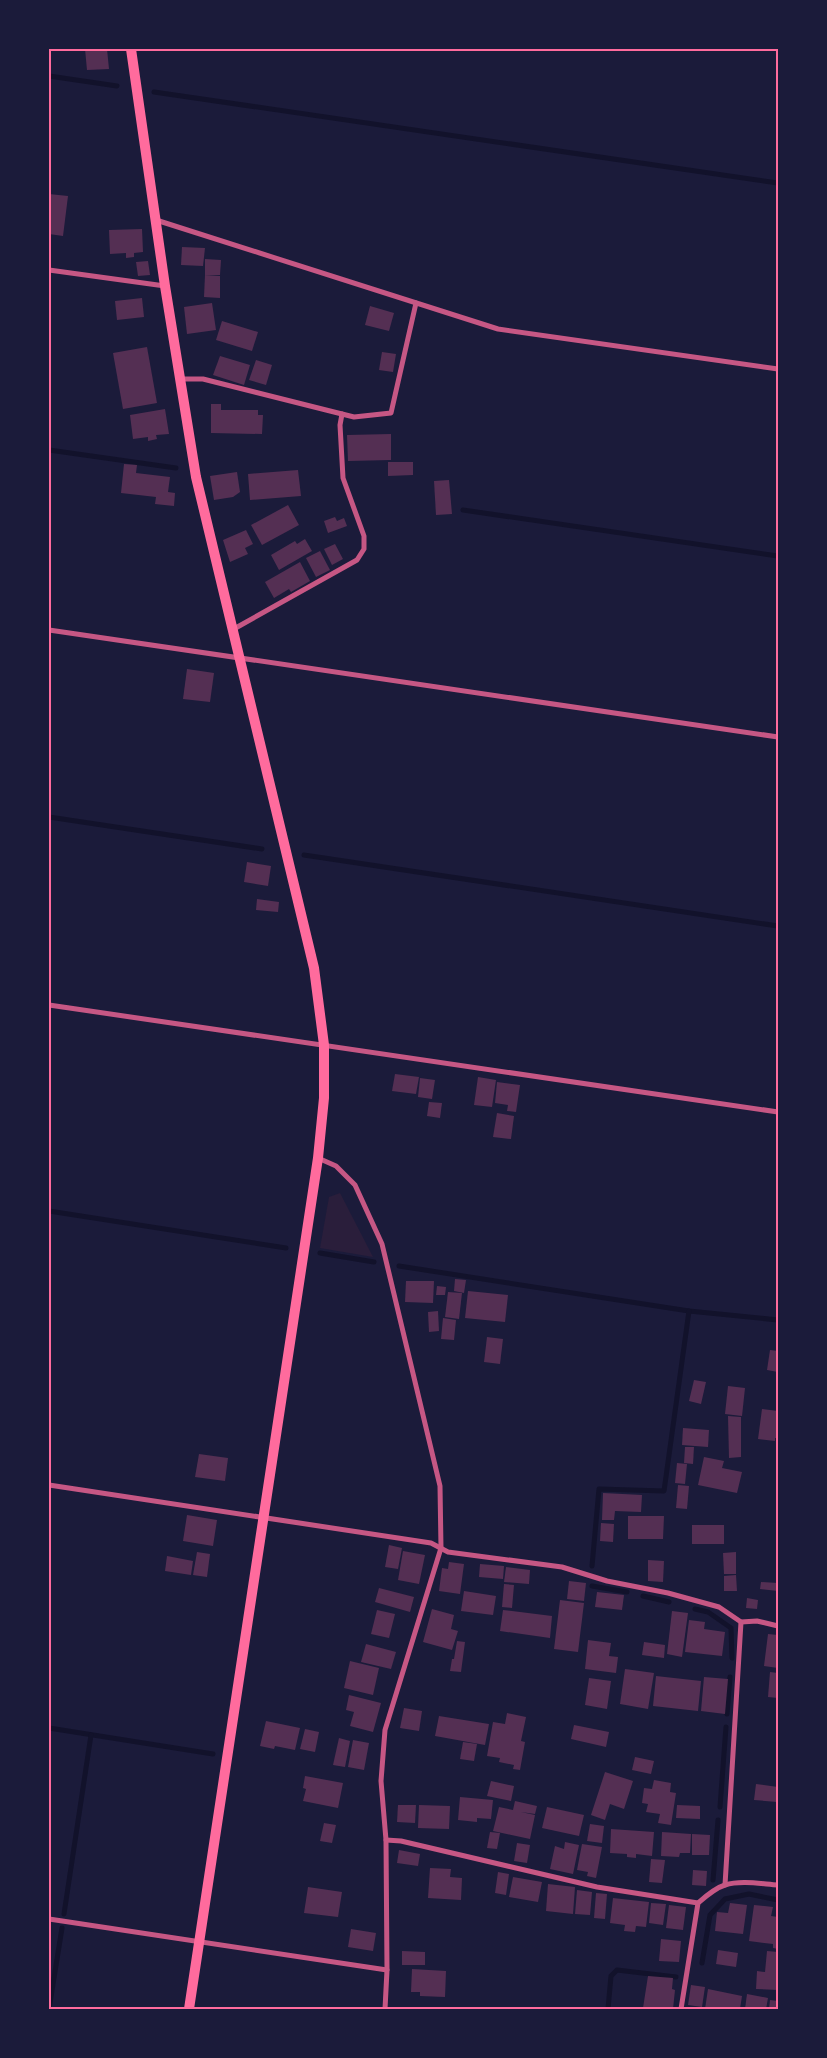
<svg xmlns="http://www.w3.org/2000/svg" width="827" height="2058" viewBox="0 0 827 2058" font-family="Spectral,serif">
<style>
.green{fill:#2a1e3b}
.lines{fill:none;stroke-linecap:round;stroke-linejoin:round}
.stream{stroke:#12122b;stroke-width:5}
.building{fill:#542f53}
.minor{stroke:#c65784;stroke-width:5}
.secondary{stroke:#ff6b9d;stroke-width:10}
.neatline{fill:none;stroke:#ff6b9d;stroke-width:2}
</style>
<rect width="100%" height="100%" fill="#1b1b3a"/>
<polygon class="green" points="340,1193 373,1257 320,1248 329,1197"/>
<g class="lines">
<g class="stream">
<polyline points="49,76 117,86"/>
<polyline points="154,92 778,183"/>
<polyline points="49,450 176,468"/>
<polyline points="463,510 778,556"/>
<polyline points="49,817 262,849"/>
<polyline points="304,855 778,926"/>
<polyline points="49,1211 286,1248"/>
<polyline points="320,1253 374,1262"/>
<polyline points="399,1266 689,1311 778,1320"/>
<polyline points="592,1566 599,1489 664,1491 689,1311"/>
<polyline points="592,1586 627,1592"/>
<polyline points="643,1596 669,1602"/>
<polyline points="695,1609 708,1612 731,1628 732,1658"/>
<polyline points="727,1714 730,1677"/>
<polyline points="49,1728 213,1754"/>
<polyline points="720,1807 726,1727"/>
<polyline points="713,1880 718,1820"/>
<polyline points="64,1914 91,1735"/>
<polyline points="702,1963 710,1915 725,1899 749,1894 778,1900"/>
<polyline points="49,2009 62,1928"/>
<polyline points="608,2009 611,1976 617,1970 676,1977"/>
</g>
</g>
<g class="building">
<polygon points="85,49 107,49 109,69 87,70"/>
<polygon points="49,194 68,196 63,236 49,234"/>
<polygon points="142,229 143,252 134,253 134,257 126,258 126,253 110,254 109,230"/>
<polygon points="182,247 205,248 203,266 181,265"/>
<polygon points="205,259 221,260 220,275 205,275"/>
<polygon points="148,261 150,275 138,276 136,262"/>
<polygon points="205,275 220,276 220,298 204,297"/>
<polygon points="142,298 144,317 117,320 115,301"/>
<polygon points="212,303 216,330 187,334 184,307"/>
<polygon points="370,306 394,313 389,331 365,325"/>
<polygon points="222,321 258,332 252,351 216,340"/>
<polygon points="147,347 157,403 123,409 113,353"/>
<polygon points="382,352 396,354 393,372 379,370"/>
<polygon points="220,356 250,365 244,385 213,375"/>
<polygon points="256,360 272,365 266,385 249,380"/>
<polygon points="211,404 221,404 221,410 258,410 258,415 263,415 262,434 211,433"/>
<polygon points="165,409 169,434 156,435 157,439 148,441 148,437 133,439 130,415"/>
<polygon points="391,434 391,460 348,461 347,435"/>
<polygon points="388,462 413,462 413,475 388,476"/>
<polygon points="124,464 137,465 136,473 170,477 168,492 175,493 174,506 155,504 156,497 121,493"/>
<polygon points="298,470 301,496 250,500 248,474"/>
<polygon points="237,472 240,492 233,497 214,500 210,476"/>
<polygon points="449,480 452,514 436,515 434,481"/>
<polygon points="288,505 299,525 262,545 251,525"/>
<polygon points="335,517 337,521 344,518 347,526 328,533 324,521"/>
<polygon points="246,530 253,544 245,548 248,554 230,562 223,540"/>
<polygon points="305,539 312,551 279,570 271,555 295,541 297,544"/>
<polygon points="335,544 343,559 332,565 324,549"/>
<polygon points="320,551 330,570 316,577 306,558"/>
<polygon points="300,562 310,581 291,592 289,589 274,598 265,582"/>
<polygon points="187,669 214,673 210,702 183,699"/>
<polygon points="247,862 271,866 268,886 244,882"/>
<polygon points="257,899 279,902 278,912 256,910"/>
<polygon points="395,1074 419,1077 416,1094 392,1091"/>
<polygon points="478,1077 496,1080 492,1107 474,1105"/>
<polygon points="420,1078 435,1080 432,1099 418,1097"/>
<polygon points="497,1082 520,1085 516,1112 507,1111 508,1105 495,1103"/>
<polygon points="429,1102 442,1103 440,1118 427,1116"/>
<polygon points="497,1113 514,1116 511,1139 493,1137"/>
<polygon points="455,1279 466,1280 464,1293 454,1291"/>
<polygon points="406,1281 434,1281 433,1303 405,1302"/>
<polygon points="437,1286 446,1287 445,1295 436,1295"/>
<polygon points="468,1291 508,1295 505,1322 465,1318"/>
<polygon points="448,1292 462,1293 459,1319 445,1317"/>
<polygon points="438,1311 439,1331 429,1332 428,1312"/>
<polygon points="443,1318 456,1320 454,1340 441,1339"/>
<polygon points="487,1337 503,1339 500,1364 484,1362"/>
<polygon points="770,1350 778,1351 778,1372 767,1370"/>
<polygon points="694,1380 706,1382 701,1404 689,1401"/>
<polygon points="728,1386 745,1388 742,1416 725,1414"/>
<polygon points="762,1409 778,1411 778,1438 775,1438 775,1441 758,1439"/>
<polygon points="728,1416 741,1417 741,1457 729,1458"/>
<polygon points="683,1428 709,1430 708,1447 682,1445"/>
<polygon points="685,1447 694,1447 693,1464 684,1463"/>
<polygon points="199,1454 228,1458 225,1481 195,1477"/>
<polygon points="704,1457 724,1461 722,1468 742,1472 737,1493 698,1485"/>
<polygon points="677,1463 687,1464 685,1484 675,1483"/>
<polygon points="678,1485 689,1486 687,1509 676,1508"/>
<polygon points="603,1493 642,1495 641,1512 615,1511 614,1520 602,1520"/>
<polygon points="187,1515 217,1520 213,1546 183,1541"/>
<polygon points="628,1516 664,1516 663,1539 628,1539"/>
<polygon points="601,1523 614,1524 613,1542 600,1541"/>
<rect x="692" y="1525" width="32" height="19"/>
<polygon points="389,1545 402,1548 398,1569 385,1567"/>
<polygon points="403,1551 425,1555 419,1584 398,1580"/>
<polygon points="197,1552 210,1554 207,1577 193,1575"/>
<polygon points="736,1552 736,1574 724,1574 723,1553"/>
<polygon points="167,1556 193,1561 191,1575 165,1571"/>
<polygon points="648,1560 664,1561 663,1582 648,1581"/>
<polygon points="449,1562 464,1564 460,1594 439,1591 442,1568 448,1569"/>
<polygon points="480,1564 504,1566 503,1579 479,1577"/>
<polygon points="506,1567 530,1570 529,1584 504,1582"/>
<polygon points="736,1575 737,1591 724,1591 724,1576"/>
<polygon points="569,1581 586,1583 584,1601 567,1599"/>
<polygon points="761,1582 778,1583 778,1591 760,1589"/>
<polygon points="504,1584 514,1585 512,1608 502,1607"/>
<polygon points="379,1588 414,1597 410,1612 375,1602"/>
<polygon points="464,1591 496,1596 493,1615 461,1611"/>
<polygon points="597,1592 624,1595 622,1610 595,1607"/>
<polygon points="747,1598 758,1600 757,1609 746,1608"/>
<polygon points="560,1600 584,1603 578,1652 554,1649"/>
<polygon points="432,1609 454,1615 451,1629 458,1631 452,1650 423,1642"/>
<polygon points="377,1610 395,1614 389,1638 371,1634"/>
<polygon points="503,1610 552,1616 550,1638 500,1631"/>
<polygon points="672,1611 688,1613 682,1657 667,1654"/>
<polygon points="689,1620 705,1622 704,1629 725,1632 722,1656 685,1652"/>
<polygon points="768,1634 778,1635 778,1668 764,1666"/>
<polygon points="588,1640 611,1643 609,1656 618,1657 616,1673 585,1669"/>
<polygon points="457,1641 465,1642 461,1672 450,1671 452,1659 454,1659"/>
<polygon points="644,1642 665,1645 664,1658 642,1655"/>
<polygon points="366,1644 396,1652 391,1669 361,1662"/>
<polygon points="350,1661 379,1668 373,1695 344,1688"/>
<polygon points="625,1669 654,1673 648,1709 620,1704"/>
<polygon points="770,1672 778,1673 778,1698 768,1697"/>
<polygon points="656,1676 701,1681 698,1711 653,1706"/>
<polygon points="704,1677 728,1679 725,1714 701,1711"/>
<polygon points="589,1678 611,1681 607,1709 585,1705"/>
<polygon points="349,1695 381,1703 373,1732 350,1726 354,1712 346,1710"/>
<polygon points="404,1708 422,1711 419,1731 400,1728"/>
<polygon points="507,1713 526,1717 521,1741 525,1742 520,1770 513,1769 514,1765 499,1762 500,1758 487,1756 493,1722 505,1724"/>
<polygon points="439,1716 489,1724 485,1745 435,1736"/>
<polygon points="266,1721 300,1728 295,1750 275,1746 274,1749 260,1746"/>
<polygon points="574,1725 609,1732 606,1747 571,1739"/>
<polygon points="305,1729 319,1732 315,1752 300,1749"/>
<polygon points="339,1738 350,1741 345,1767 333,1765"/>
<polygon points="353,1740 369,1743 364,1770 348,1767"/>
<polygon points="463,1742 477,1744 474,1761 460,1759"/>
<polygon points="635,1757 654,1761 651,1774 632,1770"/>
<polygon points="605,1772 633,1781 624,1809 610,1804 605,1820 591,1815"/>
<polygon points="305,1776 343,1783 338,1808 303,1801 306,1789 303,1788"/>
<polygon points="654,1780 671,1783 670,1792 676,1793 671,1825 658,1823 660,1814 646,1812 648,1804 642,1803 644,1788 652,1789"/>
<polygon points="491,1781 514,1786 511,1801 487,1796"/>
<polygon points="756,1784 778,1787 777,1802 754,1800"/>
<polygon points="460,1797 493,1800 491,1819 477,1818 477,1822 458,1820"/>
<polygon points="515,1801 537,1806 535,1814 521,1812 535,1815 530,1839 493,1831 499,1807 513,1810"/>
<polygon points="398,1805 416,1805 415,1823 397,1822"/>
<polygon points="419,1805 450,1806 449,1829 418,1828"/>
<polygon points="677,1805 700,1806 700,1819 676,1818"/>
<polygon points="547,1807 584,1815 579,1836 542,1828"/>
<polygon points="324,1823 336,1825 332,1843 320,1841"/>
<polygon points="590,1824 604,1826 602,1843 587,1841"/>
<polygon points="611,1829 654,1832 652,1856 636,1854 636,1858 627,1857 627,1854 610,1853"/>
<polygon points="490,1832 500,1833 497,1849 487,1848"/>
<polygon points="662,1832 691,1834 690,1853 680,1853 679,1857 661,1856"/>
<polygon points="692,1834 710,1835 709,1855 692,1855"/>
<polygon points="565,1842 579,1845 573,1874 550,1869 555,1846 564,1849"/>
<polygon points="517,1843 530,1845 527,1863 514,1861"/>
<polygon points="582,1844 602,1847 596,1878 587,1876 588,1872 577,1870"/>
<polygon points="399,1850 420,1854 418,1866 397,1863"/>
<polygon points="651,1859 665,1860 662,1883 649,1882"/>
<polygon points="430,1868 451,1869 450,1877 462,1878 461,1900 428,1898"/>
<polygon points="693,1870 707,1871 706,1886 692,1885"/>
<polygon points="498,1872 509,1874 506,1895 495,1893"/>
<polygon points="513,1877 542,1882 538,1902 509,1897"/>
<polygon points="548,1884 575,1887 573,1914 546,1911"/>
<polygon points="308,1887 342,1892 338,1917 304,1913"/>
<polygon points="577,1890 592,1892 590,1915 575,1914"/>
<polygon points="596,1893 607,1894 605,1919 594,1918"/>
<polygon points="613,1898 649,1902 646,1927 636,1926 635,1932 624,1931 625,1925 610,1923"/>
<polygon points="651,1903 666,1904 663,1925 649,1923"/>
<polygon points="730,1903 747,1905 743,1934 715,1931 717,1912 728,1913"/>
<polygon points="669,1905 686,1907 683,1930 666,1928"/>
<polygon points="754,1905 773,1907 771,1916 778,1917 778,1949 773,1948 773,1944 749,1941"/>
<polygon points="351,1929 376,1933 373,1951 348,1947"/>
<polygon points="661,1939 681,1941 679,1962 659,1961"/>
<polygon points="718,1950 738,1953 736,1967 716,1964"/>
<polygon points="402,1951 425,1952 425,1965 402,1965"/>
<polygon points="767,1951 778,1952 778,1990 756,1989 757,1971 765,1972"/>
<polygon points="412,1969 446,1971 445,1997 420,1996 420,1992 411,1992"/>
<polygon points="648,1976 673,1978 672,1989 675,1990 673,2009 643,2008"/>
<polygon points="691,1985 705,1987 702,2007 688,2005"/>
<polygon points="708,1989 742,1996 740,2009 705,2009"/>
<polygon points="747,1994 768,1998 766,2009 745,2009"/>
<polygon points="770,2000 778,2001 778,2009 769,2009"/>
</g>
<g class="lines">
<g class="minor">
<polyline points="156,220 498,329 778,369"/>
<polyline points="49,270 165,286"/>
<polyline points="180,379 203,379 342,414 340,425 343,478 364,536 364,549 357,560 232,630"/>
<polyline points="342,414 354,417 391,413 416,303"/>
<polyline points="49,630 778,737"/>
<polyline points="49,1005 778,1112"/>
<polyline points="318,1158 336,1166 355,1185 382,1244 440,1486 441,1548 385,1730 381,1781 386,1840 387,1970 385,2009"/>
<polyline points="49,1485 431,1543 448,1552 562,1567 607,1581 668,1593 719,1607 741,1622 757,1621 778,1626"/>
<polyline points="386,1840 401,1841 597,1887 698,1903"/>
<polyline points="725,1885 741,1622"/>
<polyline points="49,1919 387,1970"/>
<path d="M681 2009 698 1903C706 1896 715 1888 725 1885 741 1880 762 1884 778 1885"/>
</g>
<polyline class="secondary" points="131,49 165,286 196,477 314,968 324,1045 324,1098 318,1158 189,2009"/>
</g>
<rect width="827" height="2058" fill="none" stroke="#1b1b3a" stroke-width="100"/>
<rect x="50" y="50" width="727" height="1958" class="neatline"/>
</svg>
